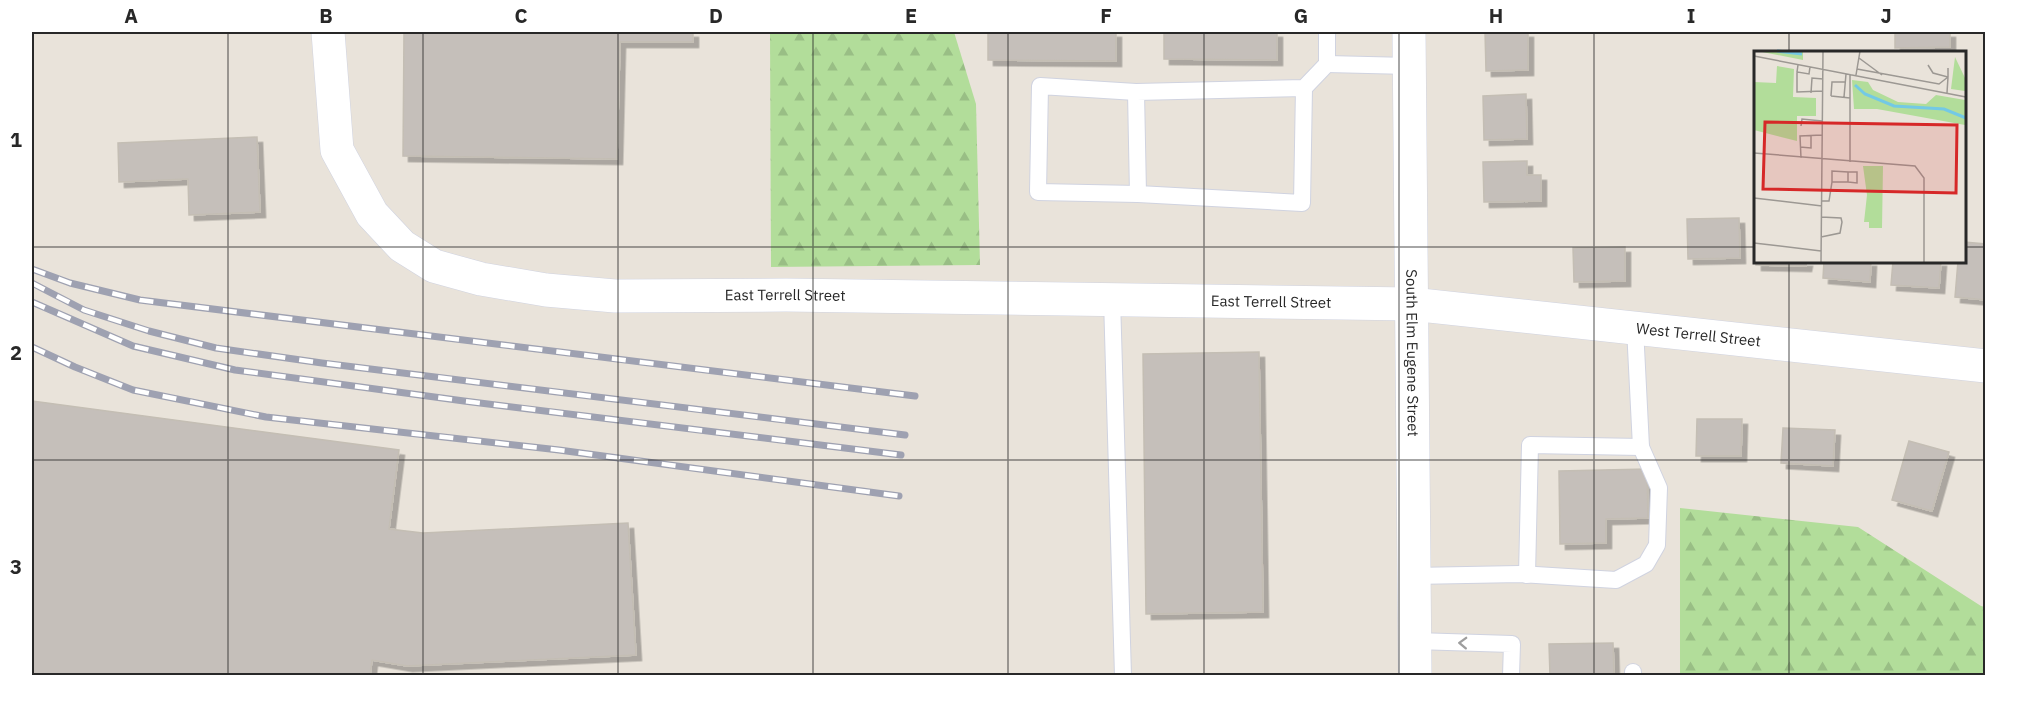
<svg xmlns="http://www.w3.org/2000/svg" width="2017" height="707" viewBox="0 0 2017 707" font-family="'IBM Plex Sans',sans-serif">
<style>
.forest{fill:url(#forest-firs)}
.building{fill:#c5bfba;stroke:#c4beb4;stroke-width:1.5;filter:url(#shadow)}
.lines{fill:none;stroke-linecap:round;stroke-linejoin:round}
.lane-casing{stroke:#d0d3e0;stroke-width:18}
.street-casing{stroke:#d0d3e0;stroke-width:34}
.secondary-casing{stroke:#d0d3e0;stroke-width:34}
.lane{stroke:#fff;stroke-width:16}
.street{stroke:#fff;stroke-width:33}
.secondary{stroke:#fff;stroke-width:33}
.rail-casing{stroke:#9ea1b1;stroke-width:7}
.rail{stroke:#fff;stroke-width:4.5;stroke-dasharray:14;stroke-linecap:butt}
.oneway{stroke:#9e9e9e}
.grid{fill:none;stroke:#282828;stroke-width:1.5;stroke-opacity:0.55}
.labels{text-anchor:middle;stroke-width:6;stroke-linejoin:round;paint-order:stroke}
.street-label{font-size:15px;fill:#282828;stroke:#fff}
.inset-river{fill:none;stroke:#73c9e5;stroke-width:3}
.inset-road{fill:none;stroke:#9c9893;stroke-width:1.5}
.view{fill:#d62828;fill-opacity:0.15;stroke:#d62828;stroke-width:3}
.inset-edge{fill:none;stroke:#282828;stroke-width:3}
.neatline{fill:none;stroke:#282828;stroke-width:2}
.grid-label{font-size:20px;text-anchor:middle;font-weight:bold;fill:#282828}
</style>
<defs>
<pattern id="forest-firs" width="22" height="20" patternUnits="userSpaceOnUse" patternTransform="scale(1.5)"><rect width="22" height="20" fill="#b2dd9a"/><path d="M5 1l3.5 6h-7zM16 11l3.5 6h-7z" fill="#99be85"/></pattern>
<filter id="shadow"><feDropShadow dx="5.5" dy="5.5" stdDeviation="0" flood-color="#0004"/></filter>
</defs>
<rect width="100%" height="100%" fill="#e9e3da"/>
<g class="forest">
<polygon points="770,32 954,32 976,104 980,265 771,267"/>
<polygon points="1680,508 1858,527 1981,606 1985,607 1985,675 1680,675"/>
</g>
<g class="building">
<polygon points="404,32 693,32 693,42 620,42 617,159 403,156"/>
<polygon points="988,32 1116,32 1116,61 988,60"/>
<polygon points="1164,32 1277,32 1277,60 1164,59"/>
<polygon points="1485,32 1528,32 1528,70 1486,71"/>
<polygon points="1895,32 1950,32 1950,47 1895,48"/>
<polygon points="1526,94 1527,139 1484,140 1483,96"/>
<polygon points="257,137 260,212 189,215 188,179 119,182 118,143"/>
<polygon points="1527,161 1527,175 1541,175 1541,201 1484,202 1483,162"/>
<polygon points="1739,218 1740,258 1688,259 1687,219"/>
<polygon points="1964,242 1986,244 1986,300 1955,297 1958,261 1964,261"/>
<polygon points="1625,247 1625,281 1574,282 1573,248"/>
<polygon points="1756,261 1807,261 1806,266 1756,265"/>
<polygon points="1824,261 1871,261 1870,282 1823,278"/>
<polygon points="1893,261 1941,261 1939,288 1891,285"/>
<polygon points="1259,352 1263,612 1146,614 1143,354"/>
<polygon points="32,401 399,450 389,529 423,533 628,523 636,655 407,666 372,660 370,676 32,676"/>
<polygon points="1697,419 1742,419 1741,456 1696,456"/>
<polygon points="1783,428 1835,430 1833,466 1781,463"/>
<polygon points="1909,441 1949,452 1932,511 1892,500"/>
<polygon points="1647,469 1648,518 1606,519 1606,543 1560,544 1559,471"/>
<polygon points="1613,643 1614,676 1550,676 1549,644"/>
</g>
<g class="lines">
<defs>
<g id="lane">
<polyline points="1327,64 1409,66"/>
<polyline points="1304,88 1136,92 1138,194 1302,203 1304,88 1327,64 1327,32"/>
<polyline points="1136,92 1040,86 1038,192 1138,194"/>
<polyline points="1112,299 1123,676"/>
<polyline points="1527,575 1530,445 1641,447"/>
<polyline points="1413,576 1520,574 1616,580 1646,564 1657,545 1659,488 1641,447 1635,328"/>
<polyline points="1415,641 1512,644 1511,676"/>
<polyline points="1633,676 1633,672"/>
</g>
<g id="street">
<path id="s1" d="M328 32 337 150 372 214 402 246 434 266 481 279 546 290 615 296 786 295 1411 304 1986 366"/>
</g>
<g id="secondary">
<path id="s2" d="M1409 32 1415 676"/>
</g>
</defs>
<use href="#lane" class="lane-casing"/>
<use href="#street" class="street-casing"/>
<use href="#secondary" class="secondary-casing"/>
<use href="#lane" class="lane"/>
<use href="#street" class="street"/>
<use href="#secondary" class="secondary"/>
<defs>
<g id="rail">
<polyline points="32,269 70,283 140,300 915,396"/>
<polyline points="32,283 84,310 149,331 216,348 322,363 905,435"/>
<polyline points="32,302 133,346 235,370 464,401 901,455"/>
<polyline points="32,347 75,367 133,390 266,417 559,450 899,496"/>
</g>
</defs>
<use href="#rail" class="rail-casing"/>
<use href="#rail" class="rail"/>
</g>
<defs><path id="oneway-chevron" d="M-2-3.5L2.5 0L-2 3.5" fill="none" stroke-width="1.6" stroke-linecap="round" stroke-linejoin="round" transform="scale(1.5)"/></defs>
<use class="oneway" href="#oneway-chevron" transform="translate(1463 643) rotate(-178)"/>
<path class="grid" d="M228 32V676M423 32V676M618 32V676M813 32V676M1008 32V676M1204 32V676M1399 32V676M1594 32V676M1789 32V52M32 247H1756M1964 247H1986M1789 261V676M32 460H1986"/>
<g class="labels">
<g class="street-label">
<text dy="5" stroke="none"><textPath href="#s1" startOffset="627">East Terrell Street</textPath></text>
<text dy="5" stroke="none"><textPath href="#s1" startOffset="1113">East Terrell Street</textPath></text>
<text dy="5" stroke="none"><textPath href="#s1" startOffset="1542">West Terrell Street</textPath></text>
<text dy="5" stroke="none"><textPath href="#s2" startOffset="321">South Elm Eugene Street</textPath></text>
</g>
</g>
<g transform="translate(1754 51)">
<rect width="212" height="212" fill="#e9e3da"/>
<path d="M3 0H49V9ZM201 6 211 27V40L197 38ZM23 15 40 18 39 46 62 47V65H43V90L0 79V31L22 32ZM98 29 114 31 119 39 144 51 172 53 182 44 211 49V74L123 58H100ZM109 115H129L128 177H115V171H110L113 144Z" fill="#b2dd9a"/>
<path class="inset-river" d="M23 0 48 3M101 34 111 43 140 55 190 58 212 67"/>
<path class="inset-road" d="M0 5 212 46M105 7 128 24M44 14 43 21 55 23 56 16M174 14 179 22 194 26 193 42M103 18 185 33 194 26V17M43 21V41L69 40M96 23V111M102 24 106 0M57 42 58 27 69 28M77 45 78 31H92M77 45 96 47M90 46 92 23M47 75 48 68 68 70M46 96 57 97V84M0 102 161 115 170 127V211M47 107 46 85 68 84M94 121H103V132L94 131M0 147 68 155M68 150H75L78 131H94V121L78 120V131M67 186 86 182 88 171 87 167 67 166M0 192 67 200M67 211 69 0"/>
<path class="view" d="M11 71 203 74 202 142 9 138Z"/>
<rect width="212" height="212" class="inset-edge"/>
</g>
<rect width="2017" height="707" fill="none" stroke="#ffffff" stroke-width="66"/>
<rect x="33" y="33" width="1951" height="641" class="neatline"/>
<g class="grid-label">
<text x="131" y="23">A</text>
<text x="326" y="23">B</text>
<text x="521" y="23">C</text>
<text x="716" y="23">D</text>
<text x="911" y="23">E</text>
<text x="1106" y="23">F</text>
<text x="1301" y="23">G</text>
<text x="1496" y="23">H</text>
<text x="1691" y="23">I</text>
<text x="1886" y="23">J</text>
<text x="16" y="147">1</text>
<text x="16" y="360">2</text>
<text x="16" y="574">3</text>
</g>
</svg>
